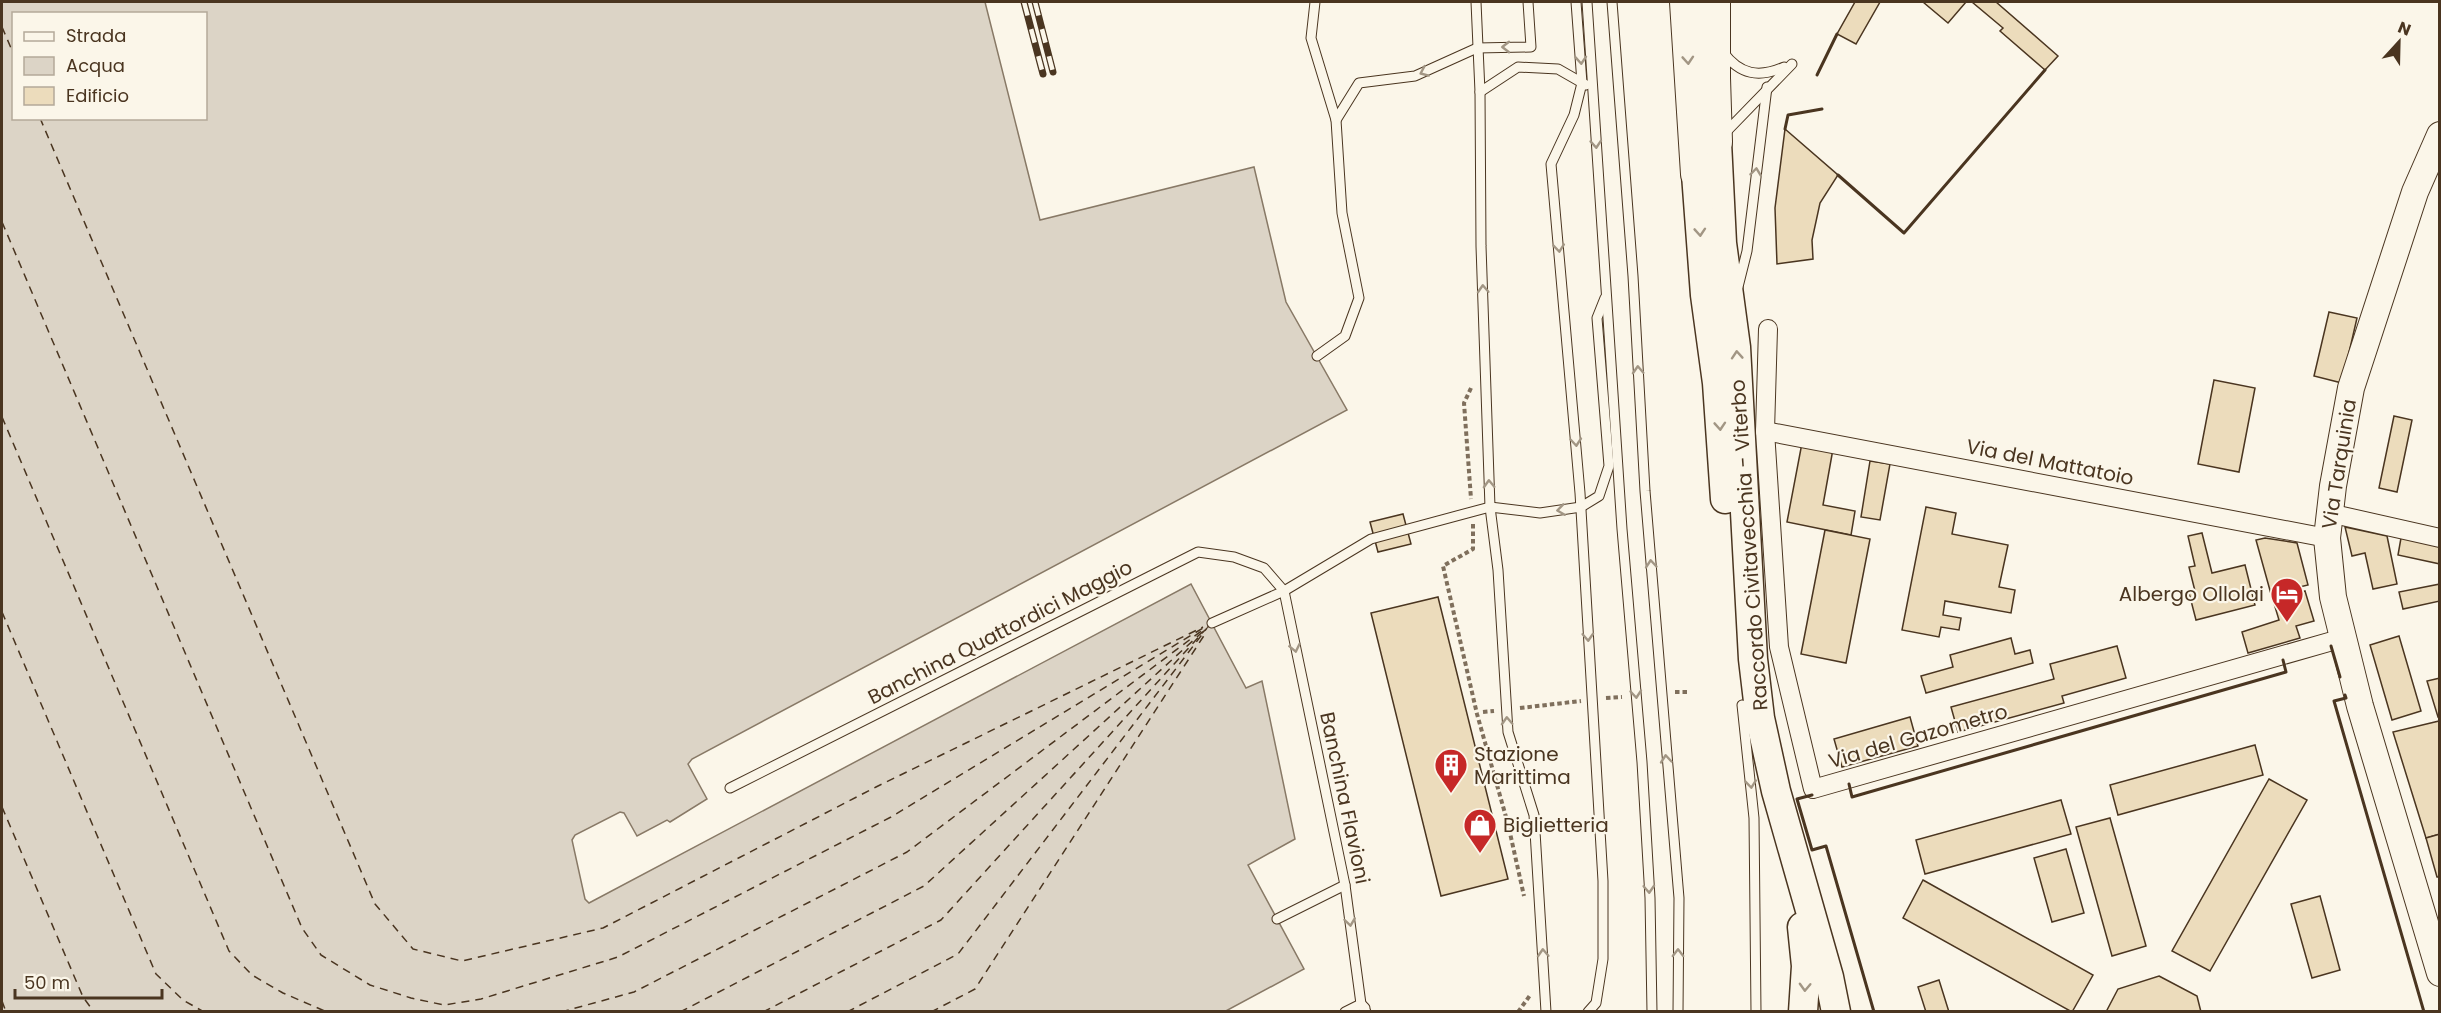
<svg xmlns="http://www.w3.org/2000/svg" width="2441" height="1013" viewBox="0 0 2441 1013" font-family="Poppins,sans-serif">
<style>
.water{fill:#dcd4c6;stroke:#887966;stroke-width:1.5;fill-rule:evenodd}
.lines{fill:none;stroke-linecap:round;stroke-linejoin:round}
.ferry{stroke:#4a3520;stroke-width:1.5;stroke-dasharray:8 6;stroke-linecap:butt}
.building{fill:#ecdcbc;stroke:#4a3520;stroke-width:1.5}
.service-casing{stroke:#4a3520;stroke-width:11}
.minor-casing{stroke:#4a3520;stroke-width:20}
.secondary-casing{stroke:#4a3520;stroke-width:28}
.primary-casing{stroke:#4a3520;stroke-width:31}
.trunk-casing{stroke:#4a3520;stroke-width:32}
.path{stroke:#7f6f5c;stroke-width:4;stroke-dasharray:4.5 3;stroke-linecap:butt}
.service{stroke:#fbf6e9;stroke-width:9}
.minor{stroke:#fbf6e9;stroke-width:18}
.secondary{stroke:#fbf6e9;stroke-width:26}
.primary{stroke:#fbf6e9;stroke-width:28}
.trunk{stroke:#fbf6e9;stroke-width:30}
.rail-casing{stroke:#4a3520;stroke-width:7}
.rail{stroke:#fbf6e9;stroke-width:4.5;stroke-dasharray:14;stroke-linecap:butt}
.wall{stroke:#4a3520;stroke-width:3}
.oneway{stroke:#a29684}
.labels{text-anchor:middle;stroke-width:4.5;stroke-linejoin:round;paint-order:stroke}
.street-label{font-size:20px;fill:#4a3520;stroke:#fbf6e9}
.poi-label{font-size:20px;fill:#4a3520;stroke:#fbf6e9;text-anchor:start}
</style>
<rect width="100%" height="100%" fill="#fbf6e9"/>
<path class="water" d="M2 2H985L1040 220 1254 167 1286 302 1347 410 692 759 688 764 707 799 670 822 667 820 637 836 624 813 620 812 575 835 572 840 585 899 589 903 1191 584 1246 688 1262 681 1295 839 1248 865 1304 969 1224 1012H2ZM14 14H206V118H14Z"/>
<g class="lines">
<g class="ferry">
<polyline points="2,27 14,55"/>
<polyline points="40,118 375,904 413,949 462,961 603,928 876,787 1203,627"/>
<polyline points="2,222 302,928 321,955 370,985 411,998 444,1005 481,999 618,957 891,817 1208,625"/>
<polyline points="2,417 229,951 252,975 283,993 327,1012"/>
<polyline points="2,612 156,974 183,1000 204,1012"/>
<polyline points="2,807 83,997 94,1012"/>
<polyline points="2,1001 6,1012"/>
<polyline points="561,1012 634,992 907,852 1204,629"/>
<polyline points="680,1012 924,886 1209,626"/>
<polyline points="763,1012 941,920 1205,630"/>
<polyline points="847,1012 958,954 1207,628"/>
<polyline points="931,1012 975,989 1205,634"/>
</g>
</g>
<g class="building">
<polygon points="1855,2 1880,2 1856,44 1837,34"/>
<polygon points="1923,2 1966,2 1948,23"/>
<polygon points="1972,2 1996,2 2058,56 2045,70 2000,31 2003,28"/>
<polygon points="1785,129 1838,175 1820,203 1812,240 1813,259 1777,264 1775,208"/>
<polygon points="2329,312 2357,318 2342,383 2314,376"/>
<polygon points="2214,380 2255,388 2239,472 2198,464"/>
<polygon points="2394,416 2412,420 2397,492 2379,488"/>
<polygon points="1802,443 1833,449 1823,505 1855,511 1851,535 1787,522"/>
<polygon points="1870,461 1890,464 1880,520 1861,517"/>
<polygon points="1926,507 1956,513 1952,534 2008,545 1999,587 2015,590 2011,613 1945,601 1943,615 1961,618 1959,630 1941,627 1939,637 1902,630"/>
<polygon points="1403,514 1411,544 1378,552 1370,522"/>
<polygon points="2345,527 2387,536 2397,584 2373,589 2365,553 2352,556"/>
<polygon points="1825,530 1870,539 1846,663 1801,654"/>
<polygon points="2202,533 2212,573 2245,565 2255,605 2196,620 2189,593 2195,591 2189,567 2195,566 2188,536"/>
<polygon points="2265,538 2297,543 2308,585 2271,594 2256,540"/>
<polygon points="2401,538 2440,546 2440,564 2398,555"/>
<polygon points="2440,584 2440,601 2403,609 2399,592"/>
<polygon points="2305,591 2314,621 2296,626 2300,638 2248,653 2242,632 2279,620 2273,600"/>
<polygon points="1438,597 1508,879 1441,896 1371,613"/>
<polygon points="2399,636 2421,711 2392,720 2370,645"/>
<polygon points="2011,638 2015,654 2030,650 2033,663 1926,693 1921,676 1953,667 1950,655"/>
<polygon points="2117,646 2126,678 2062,696 2064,703 1958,732 1951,707 2054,679 2050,664"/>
<polygon points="2440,678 2440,716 2438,717 2427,681"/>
<polygon points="1910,717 1918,746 1842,767 1834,739"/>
<polygon points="2439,721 2440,834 2426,838 2393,732"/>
<polygon points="2255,745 2263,775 2118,815 2110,785"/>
<polygon points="2269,779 2307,800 2210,971 2172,951"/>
<polygon points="2061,800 2071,834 1925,874 1916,840"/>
<polygon points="2110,818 2146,946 2112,956 2076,827"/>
<polygon points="2440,834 2440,877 2437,877 2426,838"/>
<polygon points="2066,849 2084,913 2052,922 2034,858"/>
<polygon points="1923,880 2093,975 2072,1012 1903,918"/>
<polygon points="2320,896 2340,970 2312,978 2291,904"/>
<polygon points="2159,976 2197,996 2201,1012 2106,1012 2118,989"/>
<polygon points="1939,980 1949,1012 1926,1012 1918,987"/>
</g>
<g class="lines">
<defs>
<g id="service">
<polyline points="1315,2 1311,38 1336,120 1342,213 1359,298 1345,336 1317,356"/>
<polyline points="1476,2 1480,92 1481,246 1490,507 1498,570 1508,732 1534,815 1546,1012"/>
<polyline points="1576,2 1582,83 1574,115 1551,164 1580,493 1603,881 1603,959 1596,1003 1588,1012"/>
<polyline points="1587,2 1622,529 1642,762 1650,898 1652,1012"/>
<polyline points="1612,2 1633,276 1645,491 1679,898 1678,1012"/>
<path d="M1723 52C1740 75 1759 78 1784 67"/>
<polyline points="1480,92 1518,67 1558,69 1586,85"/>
<polyline points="1336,120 1359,83 1415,76 1477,48 1531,47 1528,2"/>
<polyline points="1725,133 1792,64"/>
<polyline points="1738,287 1747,251 1767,87"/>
<polyline points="1212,623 1284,591 1371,539 1490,507 1540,513 1581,507 1599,496 1609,466 1597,318 1605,298"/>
<polyline points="1742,705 1754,818 1756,1012"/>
<polyline points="730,788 1198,552 1234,557 1264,568 1284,591 1345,885 1361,1004 1366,1012"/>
<polyline points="1277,919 1345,885"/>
<polyline points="1345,1012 1361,1004 1365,1008"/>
</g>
<g id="minor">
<polyline points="1768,329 1765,431 1779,647 1813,789 2343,638"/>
<polyline points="1765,431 2327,538"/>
<polyline points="2329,513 2440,538"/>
</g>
<polyline id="secondary" points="2440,135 2415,192 2351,388 2333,486 2327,538 2333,597 2360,706 2440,973"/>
<g id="primary">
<polyline points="1717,142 1722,243 1736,347 1753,659 1760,718 1776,791 1829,977 1836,1012"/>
<polyline points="1696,174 1705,295 1717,383 1725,499"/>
<polyline points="1802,927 1806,966 1803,1012"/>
</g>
<g id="trunk">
<polyline points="1685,2 1696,174"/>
<polyline points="1715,2 1715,78 1717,142"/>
</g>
</defs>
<use href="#service" class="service-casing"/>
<use href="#minor" class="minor-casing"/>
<use href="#secondary" class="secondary-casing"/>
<use href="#primary" class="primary-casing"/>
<use href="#trunk" class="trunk-casing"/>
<g class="path">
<polyline points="1471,388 1464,403 1471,499"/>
<polyline points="1473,524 1473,549 1443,566 1477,714 1508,824 1524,896"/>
<polyline points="1675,692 1687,692"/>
<polyline points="1606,698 1622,697"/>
<polyline points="1520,708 1581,701"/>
<polyline points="1483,712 1494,711"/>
<polyline points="1518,1012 1531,994"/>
</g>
<use href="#service" class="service"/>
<use href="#minor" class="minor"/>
<use href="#secondary" class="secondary"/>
<use href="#primary" class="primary"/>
<use href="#trunk" class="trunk"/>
<defs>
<g id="rail">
<polyline points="1024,2 1043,74"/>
<polyline points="1035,2 1053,72"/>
</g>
</defs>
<use href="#rail" class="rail-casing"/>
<use href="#rail" class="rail"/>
<g class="wall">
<polyline points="1817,75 1837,34"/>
<polyline points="1785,129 1788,115 1822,109"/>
<polyline points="1838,175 1904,233 2045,70"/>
<polyline points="2331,646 2340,677"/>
<polyline points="2345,695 2346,698 2334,701 2424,1012"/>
<polyline points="1849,784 1852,797 2286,672 2283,660"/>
<polyline points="1812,795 1797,799 1812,850 1826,846 1874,1012"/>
</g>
</g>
<defs><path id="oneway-chevron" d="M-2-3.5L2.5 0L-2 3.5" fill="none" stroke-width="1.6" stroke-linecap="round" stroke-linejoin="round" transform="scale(1.5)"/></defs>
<g class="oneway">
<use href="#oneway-chevron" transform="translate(1506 47) rotate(180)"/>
<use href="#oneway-chevron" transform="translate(1581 60) rotate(86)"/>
<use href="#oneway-chevron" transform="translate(1688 60) rotate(86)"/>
<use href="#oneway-chevron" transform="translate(1424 72) rotate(156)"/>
<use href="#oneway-chevron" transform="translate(1596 144) rotate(86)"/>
<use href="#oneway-chevron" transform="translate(1756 172) rotate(-83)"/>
<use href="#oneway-chevron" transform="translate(1700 232) rotate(86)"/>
<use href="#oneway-chevron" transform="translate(1559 248) rotate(84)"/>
<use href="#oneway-chevron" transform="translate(1483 289) rotate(-93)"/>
<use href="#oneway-chevron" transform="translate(1737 355) rotate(-94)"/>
<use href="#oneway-chevron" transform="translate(1638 370) rotate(-93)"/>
<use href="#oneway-chevron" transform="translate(1720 426) rotate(86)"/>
<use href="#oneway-chevron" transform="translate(1576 442) rotate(85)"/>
<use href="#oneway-chevron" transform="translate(1489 484) rotate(-92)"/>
<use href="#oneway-chevron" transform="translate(1561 510) rotate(172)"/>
<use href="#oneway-chevron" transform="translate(1651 564) rotate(-95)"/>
<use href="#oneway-chevron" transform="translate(1588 637) rotate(87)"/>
<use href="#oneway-chevron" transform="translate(1295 648) rotate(78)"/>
<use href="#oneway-chevron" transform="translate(1636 694) rotate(85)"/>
<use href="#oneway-chevron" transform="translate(1507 721) rotate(-93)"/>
<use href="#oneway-chevron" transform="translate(1666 759) rotate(-95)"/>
<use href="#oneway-chevron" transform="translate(1751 784) rotate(84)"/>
<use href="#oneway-chevron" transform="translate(1649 889) rotate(87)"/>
<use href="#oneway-chevron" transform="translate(1350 922) rotate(82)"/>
<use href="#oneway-chevron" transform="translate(1543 953) rotate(-93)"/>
<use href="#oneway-chevron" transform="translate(1678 953) rotate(-90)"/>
<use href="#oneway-chevron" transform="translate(1805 987) rotate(92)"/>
</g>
<defs>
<symbol id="hotel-pin" viewBox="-11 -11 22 30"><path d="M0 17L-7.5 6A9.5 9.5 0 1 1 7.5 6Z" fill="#c62828" stroke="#fbf6e9"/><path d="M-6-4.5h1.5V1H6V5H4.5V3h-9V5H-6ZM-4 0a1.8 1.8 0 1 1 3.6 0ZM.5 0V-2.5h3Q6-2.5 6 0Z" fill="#fff"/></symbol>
<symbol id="building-pin" viewBox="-11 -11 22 30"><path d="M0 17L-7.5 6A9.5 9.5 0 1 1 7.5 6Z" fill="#c62828" stroke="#fbf6e9"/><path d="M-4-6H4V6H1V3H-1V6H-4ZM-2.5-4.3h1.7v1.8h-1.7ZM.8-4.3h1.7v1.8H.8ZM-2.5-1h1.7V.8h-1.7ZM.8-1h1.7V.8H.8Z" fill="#fff"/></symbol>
<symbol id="shop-pin" viewBox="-11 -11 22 30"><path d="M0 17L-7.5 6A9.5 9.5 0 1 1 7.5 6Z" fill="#c62828" stroke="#fbf6e9"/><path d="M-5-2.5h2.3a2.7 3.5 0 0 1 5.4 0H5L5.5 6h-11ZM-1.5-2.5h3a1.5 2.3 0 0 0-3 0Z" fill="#fff"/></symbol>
</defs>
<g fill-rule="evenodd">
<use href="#hotel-pin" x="2268" y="575" width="38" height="52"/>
<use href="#building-pin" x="1432" y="746" width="38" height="52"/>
<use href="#shop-pin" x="1461" y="806" width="38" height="52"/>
</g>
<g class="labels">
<g class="street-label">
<text transform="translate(2050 462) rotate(11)" y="7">Via del Mattatoio</text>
<text transform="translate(2339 464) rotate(-81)" y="7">Via Tarquinia</text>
<text transform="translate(1749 545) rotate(-94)" y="7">Raccordo Civitavecchia - Viterbo</text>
<text transform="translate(1000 632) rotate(-27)" y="7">Banchina Quattordici Maggio</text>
<text transform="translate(1918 736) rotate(-16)" y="7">Via del Gazometro</text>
<text transform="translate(1345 798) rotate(78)" y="7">Banchina Flavioni</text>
</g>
<g class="poi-label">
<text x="2264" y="601" text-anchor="end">Albergo Ollolai</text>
<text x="1474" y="761">Stazione<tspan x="1474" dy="23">Marittima</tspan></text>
<text x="1503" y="832">Biglietteria</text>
</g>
</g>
<rect width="2441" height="1013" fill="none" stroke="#4a3520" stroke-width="6"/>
<rect x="12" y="12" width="195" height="108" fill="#fbf6e9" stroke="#b4a999" stroke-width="1.5"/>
<rect x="24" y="32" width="30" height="9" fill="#fbf6e9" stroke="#b4a999" stroke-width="1.5"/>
<text x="66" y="42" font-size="18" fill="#4a3520">Strada</text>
<rect x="24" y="57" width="30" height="18" fill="#dcd4c6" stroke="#b4a999" stroke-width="1.5"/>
<text x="66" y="72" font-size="18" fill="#4a3520">Acqua</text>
<rect x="24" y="87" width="30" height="18" fill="#ecdcbc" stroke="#b4a999" stroke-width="1.5"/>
<text x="66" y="102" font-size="18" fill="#4a3520">Edificio</text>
<g transform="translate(2399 42) rotate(22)" stroke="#fbf6e9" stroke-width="4.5" paint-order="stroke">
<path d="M0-4.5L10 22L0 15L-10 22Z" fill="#4a3520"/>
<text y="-9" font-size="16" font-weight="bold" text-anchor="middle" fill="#4a3520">N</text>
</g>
<path d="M15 989v9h147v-9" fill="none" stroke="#4a3520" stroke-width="3"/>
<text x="24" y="989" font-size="18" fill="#4a3520" stroke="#fbf6e9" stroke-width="4.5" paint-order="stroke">50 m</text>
</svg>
